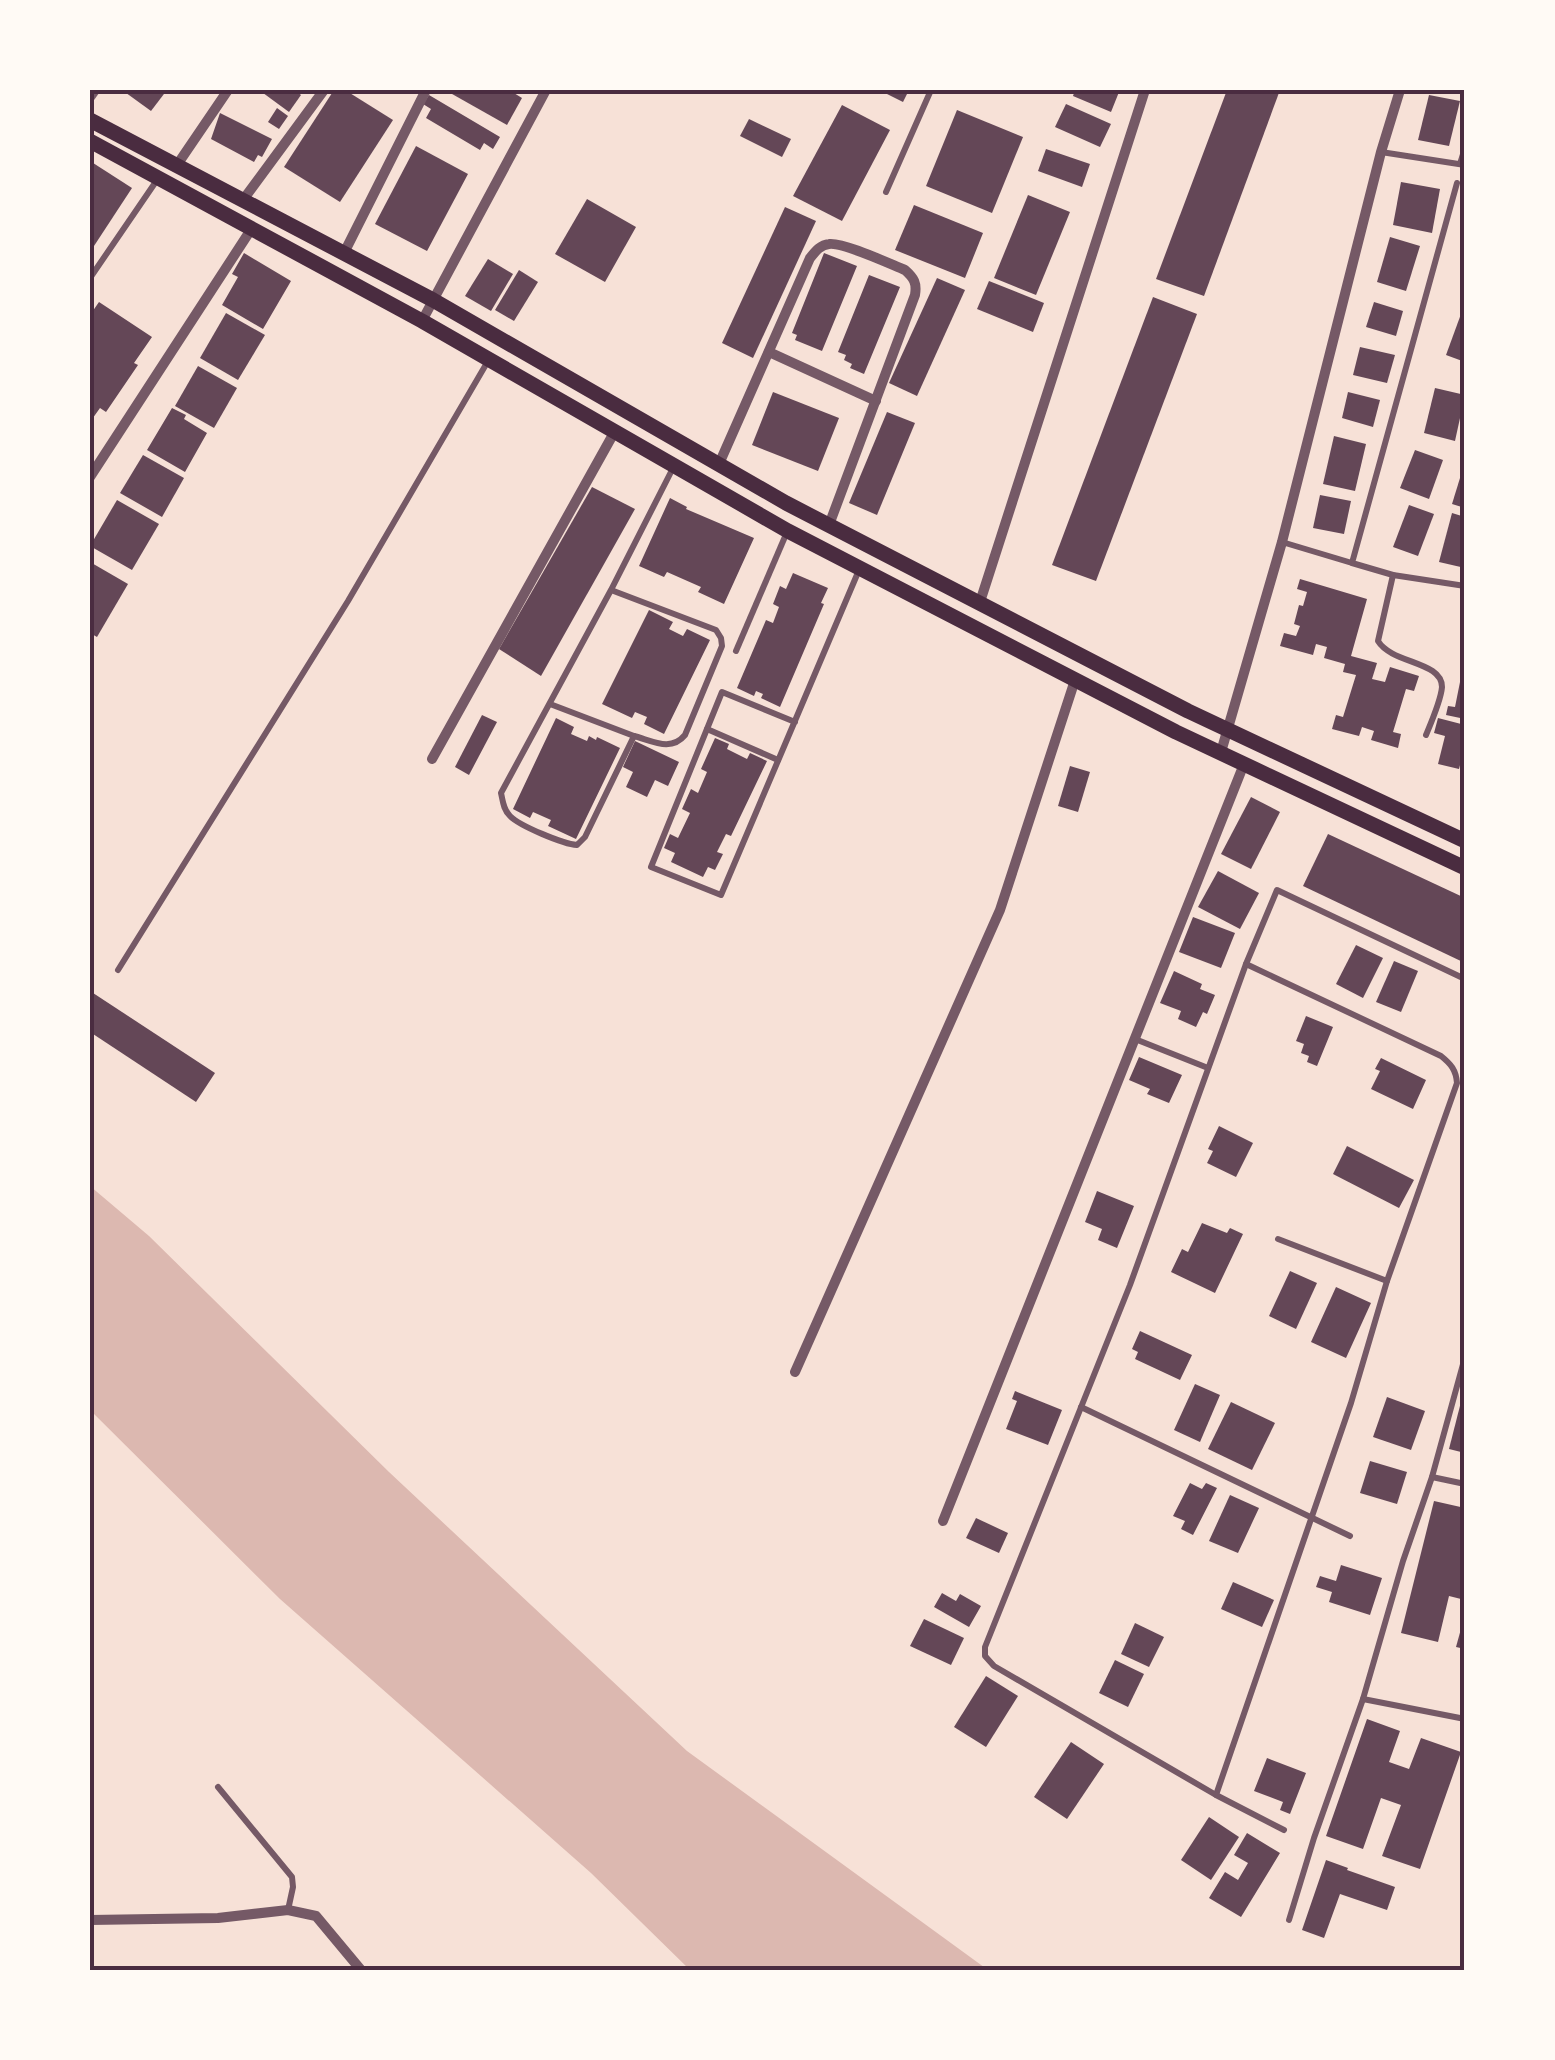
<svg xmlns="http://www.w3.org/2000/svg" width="1555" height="2060" viewBox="0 0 1555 2060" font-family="Lato,sans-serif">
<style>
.water{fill:#dcb8b0}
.building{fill:#644757}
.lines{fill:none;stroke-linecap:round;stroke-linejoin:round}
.service{stroke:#755966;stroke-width:6}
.minor{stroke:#755966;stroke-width:10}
.secondary{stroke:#4a2c40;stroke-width:15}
.neatline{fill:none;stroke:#4a2c40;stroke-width:4}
</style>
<rect width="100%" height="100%" fill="#f7e1d7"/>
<polygon class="water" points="90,1186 149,1236 389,1472 687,1751 988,1970 690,1970 591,1873 280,1599 90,1410"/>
<g class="building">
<polygon points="122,90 167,90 151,111"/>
<polygon points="259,90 295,90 301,95 289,112"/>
<polygon points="334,90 345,90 393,120 340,202 284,167"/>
<polygon points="445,90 509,90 522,98 507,125"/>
<polygon points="879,90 909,90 903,102"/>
<polygon points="1075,90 1114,90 1119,92 1111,112 1073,96"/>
<polygon points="1227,90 1280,90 1204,296 1156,279"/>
<polygon points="429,95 500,137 493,149 484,143 480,150 426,118 431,109 423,104"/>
<polygon points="1429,95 1460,101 1449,146 1418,140"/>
<polygon points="1066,104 1111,124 1100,147 1055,127"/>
<polygon points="842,105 890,130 842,221 793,196"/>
<polygon points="277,108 288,116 279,129 268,122"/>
<polygon points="957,110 1023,137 992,213 926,186"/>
<polygon points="220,113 272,139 262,157 258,155 254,162 211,139"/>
<polygon points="749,119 791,139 782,157 740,136"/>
<polygon points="416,146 468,174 427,251 375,224"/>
<polygon points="1046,149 1090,164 1082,187 1038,171"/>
<polygon points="90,161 132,188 94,246 90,243"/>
<polygon points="1401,182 1440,189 1432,233 1393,225"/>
<polygon points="1028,195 1070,212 1036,295 994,278"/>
<polygon points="587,199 636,227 605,282 555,254"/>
<polygon points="914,205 983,233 965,278 895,250"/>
<polygon points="785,207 816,221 753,358 722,343"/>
<polygon points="1390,237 1420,246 1406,291 1377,282"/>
<polygon points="244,253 291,281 263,329 222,305 238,277 232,274"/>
<polygon points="824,253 857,266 822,351 795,340 797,335 792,333"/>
<polygon points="488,259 513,274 491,311 465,296"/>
<polygon points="519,270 538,282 514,321 495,310"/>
<polygon points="869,275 900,287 864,374 850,368 852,364 844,360 846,355 838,352"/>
<polygon points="937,278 965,290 917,396 889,383"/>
<polygon points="989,281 1044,303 1033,332 977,309"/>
<polygon points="1153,297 1197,314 1096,581 1052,565"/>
<polygon points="99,302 152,337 134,363 138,365 106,412 100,408 90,422 90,315"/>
<polygon points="1374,302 1403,311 1396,336 1366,327"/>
<polygon points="226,313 265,335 238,380 200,358"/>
<polygon points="1461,314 1465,315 1465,362 1446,355"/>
<polygon points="1360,347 1395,355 1387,383 1353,375"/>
<polygon points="198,366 237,388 214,428 175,406"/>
<polygon points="1435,388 1465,395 1455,441 1424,433"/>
<polygon points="773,392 839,418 818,471 752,445"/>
<polygon points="1348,392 1380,400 1373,427 1342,418"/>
<polygon points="172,408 186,415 184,419 207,433 185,472 147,450"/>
<polygon points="887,412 915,423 877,515 849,503"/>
<polygon points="1334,436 1366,444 1355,491 1323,484"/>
<polygon points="1415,450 1443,460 1429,499 1400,488"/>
<polygon points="143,455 184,478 162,517 120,493"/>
<polygon points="1464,465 1465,465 1465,508 1452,504"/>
<polygon points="592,487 635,509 541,676 499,649"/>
<polygon points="1320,495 1351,501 1344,534 1313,528"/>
<polygon points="670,498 687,507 686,509 754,538 724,604 698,592 701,587 667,572 664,577 639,566"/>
<polygon points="117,500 159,524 132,570 90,546"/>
<polygon points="1409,505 1434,514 1418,556 1393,547"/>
<polygon points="1452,513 1465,517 1465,568 1439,562"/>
<polygon points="90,562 128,584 97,637 90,633"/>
<polygon points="793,573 828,588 821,603 824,604 780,707 761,698 763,694 756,691 754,696 737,688 766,620 773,623 779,607 773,604 780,586 786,589"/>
<polygon points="1300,579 1367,599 1351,656 1377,663 1372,679 1385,682 1390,667 1419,676 1414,691 1406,689 1393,732 1401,734 1398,748 1371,740 1374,731 1362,727 1359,736 1332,729 1336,715 1343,717 1356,675 1343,672 1345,664 1324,658 1327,647 1316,644 1313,655 1280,646 1284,633 1296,636 1300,626 1294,624 1299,605 1303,606 1307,592 1297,589"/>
<polygon points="649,610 673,622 669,629 683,636 687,629 710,640 664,734 644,724 647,717 635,712 632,718 602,704"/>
<polygon points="1460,682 1465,683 1465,719 1446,715 1448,706 1455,707"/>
<polygon points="482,715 497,722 469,775 455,767"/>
<polygon points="556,718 574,727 571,734 587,741 589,736 596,740 597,737 620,748 576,839 548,826 551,820 533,812 530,818 513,809"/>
<polygon points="1438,718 1465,725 1465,746 1459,769 1438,764 1445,736 1434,733"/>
<polygon points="715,738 729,744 727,749 747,759 750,753 767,761 731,836 726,834 717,852 723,854 715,870 708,867 703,877 671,862 675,853 664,848 670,834 678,838 690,813 682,809 691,789 698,793 707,772 701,769"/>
<polygon points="635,741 679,762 668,786 655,780 647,797 626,787 633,772 623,767"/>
<polygon points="1070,766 1090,772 1078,812 1058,806"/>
<polygon points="1251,797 1280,812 1251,869 1221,854"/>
<polygon points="1328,834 1465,898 1465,963 1303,886"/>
<polygon points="1218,871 1259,893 1240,929 1198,907"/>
<polygon points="1193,917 1235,933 1221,968 1179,952"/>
<polygon points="1356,945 1383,958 1363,998 1336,984"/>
<polygon points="1394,961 1418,971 1401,1012 1376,1002"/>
<polygon points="1174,971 1202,984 1200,989 1215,995 1207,1014 1203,1012 1196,1027 1178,1019 1181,1011 1160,1003"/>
<polygon points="90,991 215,1073 196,1102 90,1032"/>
<polygon points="1306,1016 1333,1027 1317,1066 1307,1062 1309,1056 1301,1053 1304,1044 1296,1041"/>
<polygon points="1139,1057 1182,1075 1169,1103 1147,1094 1150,1089 1129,1080"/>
<polygon points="1381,1058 1426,1080 1413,1109 1371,1089 1380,1071 1375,1069"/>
<polygon points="1219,1126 1253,1143 1236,1177 1207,1163 1213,1151 1208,1149"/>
<polygon points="1347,1146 1414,1180 1399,1208 1333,1174"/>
<polygon points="1097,1191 1134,1206 1117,1248 1098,1240 1102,1229 1085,1222"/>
<polygon points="1202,1223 1227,1233 1230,1228 1243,1234 1215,1293 1171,1272 1182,1249 1188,1252"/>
<polygon points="1290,1271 1317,1283 1296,1329 1269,1316"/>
<polygon points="1336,1287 1371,1303 1346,1358 1311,1342"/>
<polygon points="1140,1331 1192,1355 1180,1380 1135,1359 1138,1352 1132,1349"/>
<polygon points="1195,1384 1220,1395 1200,1442 1174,1430"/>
<polygon points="1464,1390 1465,1390 1465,1453 1449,1449"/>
<polygon points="1015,1391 1062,1410 1048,1445 1006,1429 1017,1401 1012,1399"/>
<polygon points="1387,1397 1425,1411 1411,1450 1373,1437"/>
<polygon points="1231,1402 1275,1423 1252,1470 1208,1449"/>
<polygon points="1370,1461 1407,1472 1397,1504 1360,1493"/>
<polygon points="1190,1483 1202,1489 1206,1483 1217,1488 1193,1535 1181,1529 1185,1521 1173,1516"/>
<polygon points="1230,1495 1259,1508 1238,1553 1209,1541"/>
<polygon points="1434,1501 1465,1508 1465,1600 1449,1596 1438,1642 1401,1633"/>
<polygon points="976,1518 1008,1533 999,1553 966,1538"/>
<polygon points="1341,1565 1382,1578 1370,1615 1329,1602 1332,1592 1316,1587 1320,1576 1336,1581"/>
<polygon points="1233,1582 1274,1600 1262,1627 1221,1609"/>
<polygon points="942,1593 956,1601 960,1594 981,1606 969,1627 934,1607"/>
<polygon points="1464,1618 1465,1618 1465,1649 1456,1647"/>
<polygon points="924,1619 964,1638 951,1665 910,1646"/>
<polygon points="1135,1623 1164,1637 1149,1667 1121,1654"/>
<polygon points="1115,1660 1144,1674 1128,1707 1099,1693"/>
<polygon points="986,1676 1018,1696 986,1747 954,1727"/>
<polygon points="1367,1719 1400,1731 1389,1762 1409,1769 1421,1738 1461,1752 1420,1869 1382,1856 1401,1805 1381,1798 1363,1849 1326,1836"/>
<polygon points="1071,1742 1104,1764 1067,1819 1034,1797"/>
<polygon points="1267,1758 1306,1773 1290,1814 1280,1810 1283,1802 1254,1791"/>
<polygon points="1209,1817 1239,1837 1211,1880 1181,1860"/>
<polygon points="1247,1833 1280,1853 1241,1917 1209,1898 1225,1872 1238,1880 1248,1863 1234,1855"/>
<polygon points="1326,1860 1348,1868 1347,1870 1395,1887 1387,1910 1340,1894 1324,1938 1302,1930"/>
</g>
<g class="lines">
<g class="service">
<polyline points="1381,152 1465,165"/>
<polyline points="1460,164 1465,148"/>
<polyline points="1457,183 1352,563 1393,575 1465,586"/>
<polyline points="886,192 931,90"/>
<polyline points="90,278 157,180"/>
<polyline points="1282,542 1352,563"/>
<path d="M1393 575 1378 641C1392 664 1442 661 1442 687 1441 700 1431 723 1426 735"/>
<path d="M611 590 716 630 721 638 722 646 685 735C671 752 653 741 634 736L585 837 577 845C563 844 520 826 510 816 503 809 503 801 501 793L611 590 674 466"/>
<polyline points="736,651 787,532"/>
<polyline points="550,704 634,736"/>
<path d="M795 722 722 692 651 867 721 895C767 787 813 678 859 570"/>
<polyline points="707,729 778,760"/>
<polyline points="118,970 348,601 488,361"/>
<polyline points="1135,1039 1208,1068"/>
<polyline points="1278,1239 1387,1281"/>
<polyline points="1081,1407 1350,1536"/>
<polyline points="1432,1477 1465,1484"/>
<polyline points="1363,1699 1465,1719"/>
<polyline points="218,1787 292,1877 293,1887 288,1910"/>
<path d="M1216 1795 1351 1403 1387 1281 1457 1083C1456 1070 1451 1064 1441 1056L1246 964"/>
<polyline points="1284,1830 1216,1795 994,1666 985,1656 985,1647 1130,1285 1246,964 1277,890 1465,979"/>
<polyline points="1289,1920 1314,1838 1363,1699 1403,1561 1432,1477 1465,1357"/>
</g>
<g class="minor">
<polyline points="90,97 95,90"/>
<polyline points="177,165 228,90"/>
<polyline points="243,200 324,90"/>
<polyline points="344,253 426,90"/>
<polyline points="422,321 546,90"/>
<polyline points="769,352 876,401"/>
<path d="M719 464 810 258C815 252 820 245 829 244 843 242 890 264 905 270 914 278 917 283 915 295L829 525"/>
<polyline points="90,477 252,228"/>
<polyline points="980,602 1145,90"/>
<polyline points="1221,752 1282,542 1381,152 1400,90"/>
<polyline points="432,759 615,431"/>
<polyline points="795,1372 1000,910 1075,680"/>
<polyline points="943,1521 1244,764"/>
<polyline points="90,1920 218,1918 288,1910 316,1916 361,1970"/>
</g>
<g class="secondary">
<polyline points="90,120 433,300 786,503 1188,711 1465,841"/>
<polyline points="90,141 422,321 788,531 1176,732 1465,868"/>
</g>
</g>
<rect width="1555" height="2060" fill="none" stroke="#fffaf5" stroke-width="185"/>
<rect x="92" y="92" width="1370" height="1876" class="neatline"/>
</svg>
